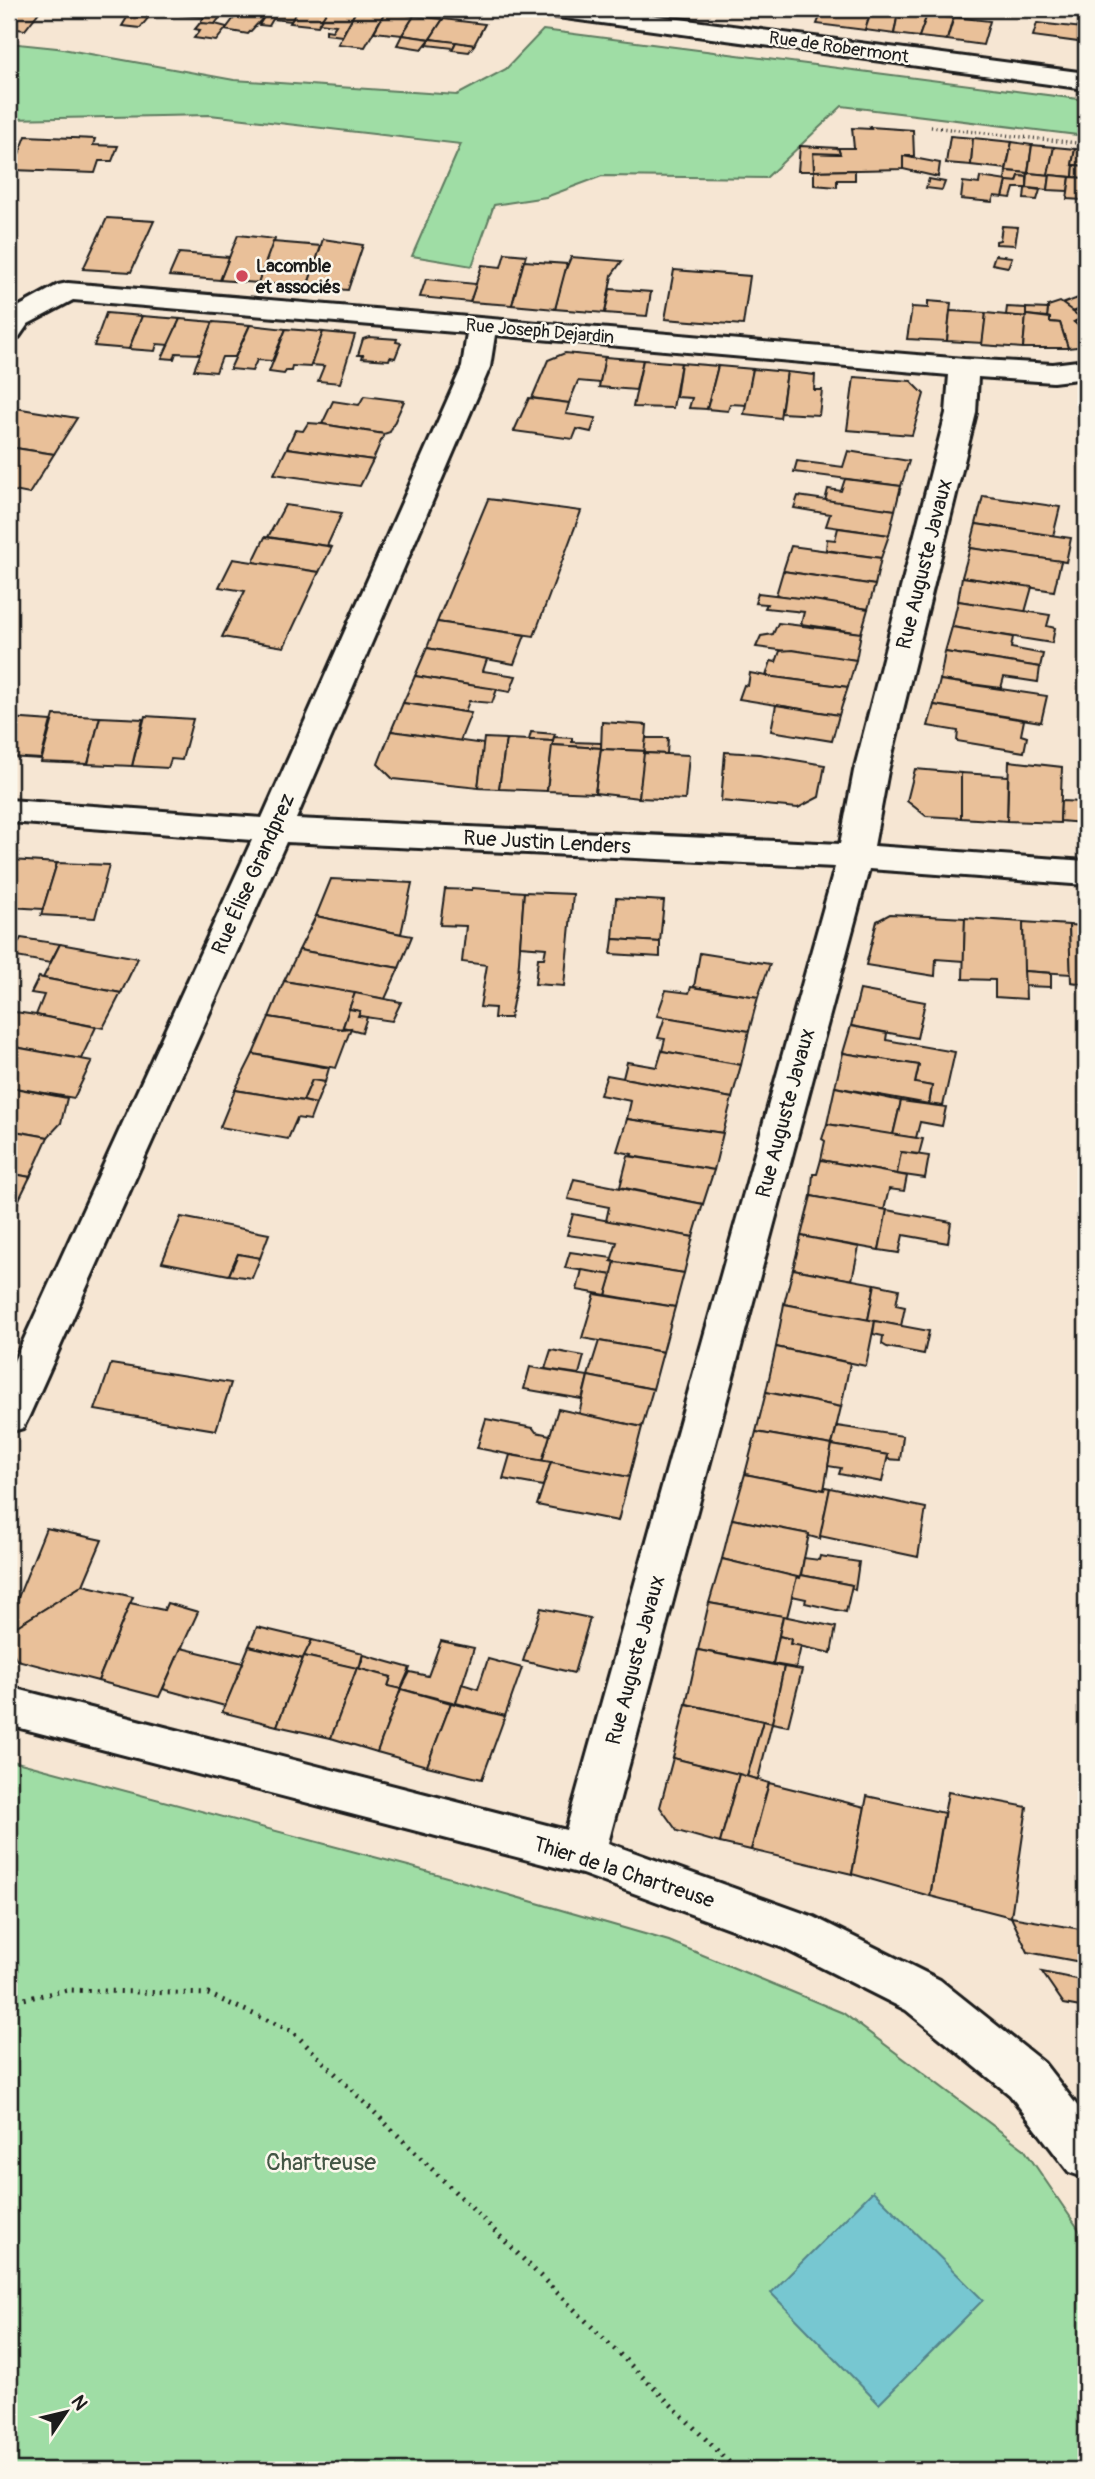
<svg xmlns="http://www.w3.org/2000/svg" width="1095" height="2479" viewBox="0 0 1095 2479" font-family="Pangolin,sans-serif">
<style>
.green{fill:#9fdda5;stroke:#5e7c60;stroke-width:2}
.water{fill:#77c7d1;stroke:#538389;stroke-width:2}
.building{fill:#e9c099;stroke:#1c1c1c;stroke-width:2}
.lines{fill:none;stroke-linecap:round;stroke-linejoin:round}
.minor-casing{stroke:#1c1c1c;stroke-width:6}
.major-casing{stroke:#1c1c1c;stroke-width:6}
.path-far1{stroke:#1c1c1c;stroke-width:3.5;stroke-dasharray:1 3.5;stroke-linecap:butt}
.path{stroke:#1c1c1c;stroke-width:5;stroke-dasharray:2 6;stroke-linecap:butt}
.minor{fill:#fbf7ec;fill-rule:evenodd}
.major{fill:#fbf7ec;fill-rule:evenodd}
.poi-dot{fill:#d1495b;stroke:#fbf7ec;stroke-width:2.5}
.labels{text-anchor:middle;stroke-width:5;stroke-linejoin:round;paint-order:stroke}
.far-street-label{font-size:18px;fill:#1c1c1c;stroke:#fbf7ec}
.far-poi-label{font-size:18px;font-weight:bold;fill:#1c1c1c;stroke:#fbf7ec;text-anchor:start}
.street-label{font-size:21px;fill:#1c1c1c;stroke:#fbf7ec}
.near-park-label{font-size:24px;fill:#435645;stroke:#fbf7ec}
</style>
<rect width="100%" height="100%" fill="#f6e6d3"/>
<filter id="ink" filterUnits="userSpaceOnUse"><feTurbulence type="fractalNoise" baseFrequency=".0143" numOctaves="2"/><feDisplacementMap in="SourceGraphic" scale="14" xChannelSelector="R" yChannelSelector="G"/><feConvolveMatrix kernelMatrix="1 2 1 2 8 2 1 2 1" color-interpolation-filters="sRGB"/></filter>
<g filter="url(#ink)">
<g class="green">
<polygon points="543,30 1086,100 1086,136 842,106 766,178 602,176 546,197 494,205 472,266 412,256 461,144 210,115 9,119 9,43 57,48 234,80 457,95 506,69"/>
<polygon points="9,1760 412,1867 669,1941 843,2013 1024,2149 1086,2240 1086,2470 9,2470"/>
</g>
<polygon class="water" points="873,2191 983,2300 879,2404 771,2293"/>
<g class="building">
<polygon points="9,9 15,9 39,12 25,30 9,28"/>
<polygon points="129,9 154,9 148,18 124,15"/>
<polygon points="185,9 210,9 204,17 181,15"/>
<polygon points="210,9 240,9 235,17 221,16 214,25 200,23"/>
<polygon points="240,9 269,9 263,18 237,14"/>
<polygon points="269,9 299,9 291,21 273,19 269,26 259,25"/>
<polygon points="299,9 328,9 318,26 290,23"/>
<polygon points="328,9 357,9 342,36 326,34 326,30 332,31 336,25 319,23"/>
<polygon points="357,9 385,12 365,47 338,44"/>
<polygon points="823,9 836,9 870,13 865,30 817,24"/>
<polygon points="872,10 898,13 894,34 865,30"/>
<polygon points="385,12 414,16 402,35 374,32"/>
<polygon points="898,13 927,15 919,37 894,34"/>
<polygon points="237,14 263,18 248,34 225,30"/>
<polygon points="927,15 953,18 947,40 919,37"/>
<polygon points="128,16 148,18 140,28 122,26"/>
<polygon points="414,16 443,19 430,39 402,35"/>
<polygon points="954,17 990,21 983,45 947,40"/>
<polygon points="443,19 485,24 474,45 430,39"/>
<polygon points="200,23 215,24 227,27 216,41 194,38 200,30 195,29"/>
<polygon points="1037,23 1083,28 1086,26 1086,43 1033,36"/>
<polygon points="402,35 430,39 422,49 397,45"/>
<polygon points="430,39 456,42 453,48 427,45"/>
<polygon points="456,42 474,45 469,52 452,50"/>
<polygon points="870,127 913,130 914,156 903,156 903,169 814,171 813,153 840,154 838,148 854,148 852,128 871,129"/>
<polygon points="26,136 95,139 93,145 118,146 112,161 99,161 95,173 13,170"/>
<polygon points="950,136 973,138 971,165 946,163"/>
<polygon points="973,138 1012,142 1006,169 971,165"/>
<polygon points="1012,142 1032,145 1028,173 1006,171"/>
<polygon points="1032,145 1054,147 1048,175 1028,173"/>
<polygon points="800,146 838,148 840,154 813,153 814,171 798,171"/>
<polygon points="1054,147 1075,149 1072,165 1074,165 1073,177 1048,175"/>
<polygon points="1075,149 1086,150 1086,166 1072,165"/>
<polygon points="903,156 940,163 938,177 903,169"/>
<polygon points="1074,165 1086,166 1086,179 1073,177"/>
<polygon points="855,170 855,180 837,180 837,187 814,185 814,171"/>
<polygon points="1006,171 1028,173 1027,177 1019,176 1017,182 1005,181"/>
<polygon points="1028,173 1050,175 1048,190 1027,188"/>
<polygon points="1050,175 1070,177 1068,191 1048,190"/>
<polygon points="1019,176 1027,177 1027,188 1014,188 1011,198 1003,197 1007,181 1017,182"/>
<polygon points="980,177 1007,181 1003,197 994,196 992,202 961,199 963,182 979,184"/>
<polygon points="1070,177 1086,178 1086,192 1083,192 1082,200 1067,199"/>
<polygon points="929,179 945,182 942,190 926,188"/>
<polygon points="1027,188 1040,190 1037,200 1024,199 1025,189"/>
<polygon points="107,218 154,221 131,272 83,269"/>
<polygon points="1002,226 1018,227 1015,245 996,244 996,241 1000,240"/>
<polygon points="238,235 275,239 258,283 220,280"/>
<polygon points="323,239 363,245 348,290 307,287"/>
<polygon points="273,242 321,246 307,287 258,283"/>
<polygon points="179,253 229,257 220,280 169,276"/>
<polygon points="505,253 526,255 512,305 470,302 482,265 501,267"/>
<polygon points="995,255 1012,257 1008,267 992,264"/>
<polygon points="571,257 622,261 612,275 605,313 555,309 563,276"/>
<polygon points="524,261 567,264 555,309 512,305"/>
<polygon points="674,270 750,276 743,325 665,319"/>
<polygon points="426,279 476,284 470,302 420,297"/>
<polygon points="1084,288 1086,289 1086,307 1073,312 1062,304 1081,297"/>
<polygon points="610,289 651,292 647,316 605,313"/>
<polygon points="928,301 951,303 947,341 907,339 912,307 928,308"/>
<polygon points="1060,302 1082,318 1074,322 1086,332 1086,346 1068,348 1060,323 1050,322 1050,318 1047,317 1048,306"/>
<polygon points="1007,307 1026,308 1026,317 1006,315"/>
<polygon points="1086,307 1086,332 1074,322 1082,318 1073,312"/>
<polygon points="1026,308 1048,309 1047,317 1026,315"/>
<polygon points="950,311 986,313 983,343 947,341"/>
<polygon points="106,313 142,316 129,349 94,346"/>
<polygon points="986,313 1026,317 1023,348 982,345"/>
<polygon points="1026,315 1050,318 1050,322 1060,323 1068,348 1023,348"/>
<polygon points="142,316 180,319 169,345 157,344 155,351 129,349"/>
<polygon points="180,319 213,322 201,354 176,353 174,359 162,358"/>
<polygon points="213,322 250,325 235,357 222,357 216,372 194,370"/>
<polygon points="250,325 286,329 272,361 257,360 252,371 230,369"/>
<polygon points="286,329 323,332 311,367 292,366 291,371 286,371 284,374 269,372"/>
<polygon points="323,332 355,335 340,383 318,381 324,366 311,365"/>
<polygon points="369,337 397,339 396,342 401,343 395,358 390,357 389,360 362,358 363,355 358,355 363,339"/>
<polygon points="565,353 605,357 600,383 578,381 569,403 532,398 548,360"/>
<polygon points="605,357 643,360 636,390 599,387"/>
<polygon points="643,360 681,363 673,408 633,407"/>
<polygon points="681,363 718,366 707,409 689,408 692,398 676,397"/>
<polygon points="718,366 753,369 747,405 730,404 728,411 707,409"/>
<polygon points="753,369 787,372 780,418 744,414"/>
<polygon points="787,372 815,375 814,390 822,390 819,415 781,413"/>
<polygon points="854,377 911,381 924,394 912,435 847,430"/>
<polygon points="364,396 404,401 390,432 384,434 322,424 333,401 359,405"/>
<polygon points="529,398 569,403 566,414 596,418 591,432 577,429 573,439 514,431"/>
<polygon points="9,407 77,418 54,454 9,447"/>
<polygon points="308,423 322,424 384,434 373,460 287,448 295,430 303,431"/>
<polygon points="9,447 54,454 29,494 9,490"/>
<polygon points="287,448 373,460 360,486 274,474"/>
<polygon points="848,451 909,461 901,486 794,472 797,461 843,467"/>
<polygon points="845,479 901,486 895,510 825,501 828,489 841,491"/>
<polygon points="798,496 895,510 889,535 826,526 830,514 794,508"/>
<polygon points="983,496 1060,507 1053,536 976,524"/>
<polygon points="488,499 581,511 534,636 437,622"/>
<polygon points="285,505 342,513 327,546 268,537"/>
<polygon points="976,524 1071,538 1066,562 970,548"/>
<polygon points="838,528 889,535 881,558 826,550 827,539 835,540"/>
<polygon points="265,537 327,546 332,547 319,572 253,562"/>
<polygon points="791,546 881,558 875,585 783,571"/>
<polygon points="970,548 1061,561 1054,591 962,577"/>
<polygon points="233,559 319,572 284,647 222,637 245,591 219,587"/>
<polygon points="783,571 875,585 868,609 776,595"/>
<polygon points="962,577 1032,587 1025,612 958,601"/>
<polygon points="758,593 807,599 868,609 861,633 801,624 804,612 765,608 767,604 755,603"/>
<polygon points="958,601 1050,615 1047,626 1055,628 1052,643 952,627"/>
<polygon points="437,622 525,635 514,664 427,648"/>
<polygon points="778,623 861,633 856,660 756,647 761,636 773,634"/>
<polygon points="952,627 1013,637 1011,648 1043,654 1040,667 945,652"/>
<polygon points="427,648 487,659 483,671 516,676 510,692 415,676"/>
<polygon points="792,650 856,660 848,687 766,676 771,661 776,662 780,651"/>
<polygon points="945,652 1040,667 1038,682 1004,677 1001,688 940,680"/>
<polygon points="750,673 766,676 848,687 839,715 739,699 744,685 748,686"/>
<polygon points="415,676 476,686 497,689 492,703 469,701 465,712 403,703"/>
<polygon points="940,680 1047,696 1041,722 934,705"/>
<polygon points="403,703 471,713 460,741 391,731"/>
<polygon points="776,705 839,715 832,741 771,731"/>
<polygon points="934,705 1024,720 1021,735 1027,737 1024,752 957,741 958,731 928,726"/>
<polygon points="54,715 100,717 88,764 41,762"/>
<polygon points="145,716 193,719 182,760 171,759 168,768 132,766"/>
<polygon points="100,717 143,719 132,766 88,764"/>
<polygon points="9,718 51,721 41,759 9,757"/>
<polygon points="602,722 647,725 645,751 601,749"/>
<polygon points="391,731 484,744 478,788 393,779 378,764"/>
<polygon points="531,732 555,734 554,737 553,741 529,740"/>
<polygon points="554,737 572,738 572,742 601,743 601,748 552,745"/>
<polygon points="484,738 506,739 499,789 478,788"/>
<polygon points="646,738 668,738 667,754 644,753"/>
<polygon points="506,739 553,741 547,791 499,789"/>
<polygon points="552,745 601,748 595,793 547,791"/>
<polygon points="601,749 645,751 639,798 595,793"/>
<polygon points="725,752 759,754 825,765 819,797 798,808 721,801"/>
<polygon points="644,753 689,755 685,800 639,798"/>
<polygon points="1009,761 1062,767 1060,823 1007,821"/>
<polygon points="915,769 961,773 961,818 926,816 907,801"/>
<polygon points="961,773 1008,776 1007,821 961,818"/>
<polygon points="1061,801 1082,802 1083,823 1060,821"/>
<polygon points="11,860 57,863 43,909 9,907"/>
<polygon points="57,863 109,865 95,918 41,915"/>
<polygon points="331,879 412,883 401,934 316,916"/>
<polygon points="472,888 524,892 518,975 510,1018 494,1018 495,1008 480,1007 487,965 462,962 466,926 440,925 445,889 472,890"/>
<polygon points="524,892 573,894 564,986 535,984 538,958 544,958 546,948 520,946"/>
<polygon points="616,898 664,901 660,942 613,939"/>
<polygon points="890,914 965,918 964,961 936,959 935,976 866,965 877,921"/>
<polygon points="316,916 401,934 412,936 399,968 299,950"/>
<polygon points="965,918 1023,922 1026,999 995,997 995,980 963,979"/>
<polygon points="1023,922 1069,925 1071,974 1024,971"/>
<polygon points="1069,925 1086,926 1086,984 1071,982"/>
<polygon points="21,938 60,944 50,963 11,956"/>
<polygon points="613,939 660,942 660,957 611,954"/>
<polygon points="60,944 138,958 121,993 43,978"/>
<polygon points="299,950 399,968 385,999 284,981"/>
<polygon points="700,953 770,964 758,997 694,987"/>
<polygon points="1024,971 1051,973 1051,987 1025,986"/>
<polygon points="39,977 43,978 121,993 103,1028 36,1015 44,995 31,993"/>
<polygon points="284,981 355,993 342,1029 269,1017"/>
<polygon points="691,987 758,997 749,1031 657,1016 666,990 689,993"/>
<polygon points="860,990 925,1002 917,1038 851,1026"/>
<polygon points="355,993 385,999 401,1002 392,1021 358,1016 360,1011 349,1009"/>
<polygon points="349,1009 360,1011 358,1016 367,1017 362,1032 343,1027"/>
<polygon points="15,1012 36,1015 96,1027 81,1059 9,1046 9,1024"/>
<polygon points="269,1017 342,1029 351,1028 336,1068 253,1054"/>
<polygon points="665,1017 749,1031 741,1065 662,1051 665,1039 658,1038"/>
<polygon points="851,1026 887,1033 886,1040 955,1052 943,1106 929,1104 932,1086 915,1083 919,1065 843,1053"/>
<polygon points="9,1046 81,1059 92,1061 74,1098 9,1087"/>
<polygon points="662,1051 741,1065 732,1098 623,1078 627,1062 657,1067"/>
<polygon points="843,1053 919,1065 915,1083 932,1086 929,1104 835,1087"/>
<polygon points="253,1054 329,1068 325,1082 312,1080 303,1101 235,1090"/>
<polygon points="607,1075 732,1098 723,1133 627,1119 631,1101 600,1095"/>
<polygon points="312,1080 325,1082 316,1104 303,1101"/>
<polygon points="9,1087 67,1098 61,1123 48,1137 9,1130"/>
<polygon points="835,1087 901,1101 893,1135 827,1124"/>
<polygon points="235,1090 303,1101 316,1104 310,1120 297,1118 288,1139 220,1127"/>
<polygon points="901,1101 946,1107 942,1126 920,1122 916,1138 893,1135"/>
<polygon points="627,1119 723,1133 714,1170 631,1156 632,1154 617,1151"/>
<polygon points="827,1124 923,1139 919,1154 901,1152 897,1174 821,1160 825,1141 822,1139"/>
<polygon points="9,1130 48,1137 30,1177 9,1173"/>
<polygon points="901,1152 929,1156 925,1178 897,1174"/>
<polygon points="628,1156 714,1170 703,1204 620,1187"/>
<polygon points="821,1160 907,1176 904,1191 889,1189 884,1210 811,1196 813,1174 817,1174"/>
<polygon points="9,1173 30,1177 9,1220"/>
<polygon points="574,1179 703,1204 693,1237 606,1221 609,1207 568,1199"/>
<polygon points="811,1196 887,1210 879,1250 801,1236"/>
<polygon points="887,1210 951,1222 948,1243 903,1235 899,1253 879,1250"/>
<polygon points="573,1214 693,1237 684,1273 611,1261 617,1242 567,1235"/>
<polygon points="181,1217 269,1234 260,1258 238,1254 229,1275 162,1262"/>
<polygon points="801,1236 859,1247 852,1280 793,1269"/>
<polygon points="570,1252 612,1258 611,1261 615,1262 612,1275 565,1268"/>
<polygon points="238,1254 260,1258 252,1278 229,1275"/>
<polygon points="615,1262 684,1273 675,1307 606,1295"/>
<polygon points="793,1269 875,1284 868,1320 784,1304"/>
<polygon points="582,1270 612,1275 606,1295 577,1290"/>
<polygon points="875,1284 899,1289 896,1305 905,1307 901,1326 868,1320"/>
<polygon points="595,1294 675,1307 663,1352 582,1338"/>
<polygon points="784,1304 875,1321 866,1366 776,1347"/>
<polygon points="875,1321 929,1331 924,1354 887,1347 882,1344 883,1336 873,1334"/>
<polygon points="599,1341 663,1352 653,1389 588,1376"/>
<polygon points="776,1347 850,1363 841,1407 766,1392"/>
<polygon points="551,1350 584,1356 579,1374 545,1369"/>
<polygon points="111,1364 231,1383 216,1430 95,1410"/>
<polygon points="530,1367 588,1376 582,1399 524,1389"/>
<polygon points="588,1376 653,1389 642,1427 579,1414"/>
<polygon points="766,1392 841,1407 832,1445 756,1432"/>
<polygon points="558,1409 642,1427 629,1477 542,1461"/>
<polygon points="486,1419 533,1428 536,1432 550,1435 542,1461 477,1448"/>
<polygon points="837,1426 903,1436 900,1460 887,1459 888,1455 832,1445"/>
<polygon points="756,1432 832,1445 824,1490 745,1474"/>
<polygon points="832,1445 888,1455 882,1482 839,1474 841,1468 828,1466"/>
<polygon points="510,1455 551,1462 543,1486 503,1479"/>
<polygon points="551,1462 629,1477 618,1521 537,1505"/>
<polygon points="745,1474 824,1490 825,1487 830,1488 820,1539 809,1536 809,1534 732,1519"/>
<polygon points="830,1488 926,1508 918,1557 820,1536"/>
<polygon points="732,1519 809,1534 800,1578 722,1559"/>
<polygon points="46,1528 102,1540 83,1585 9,1631 9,1620"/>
<polygon points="820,1556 859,1562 855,1590 851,1588 852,1585 801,1575 804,1558 819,1560"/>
<polygon points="722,1559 797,1577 787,1617 709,1603"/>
<polygon points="801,1575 852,1585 846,1612 805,1603 806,1599 792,1596 797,1577 800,1578"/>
<polygon points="83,1585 133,1597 98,1681 17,1660 9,1645 9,1631"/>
<polygon points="130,1603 164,1610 167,1603 198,1612 159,1697 98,1681"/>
<polygon points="709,1603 783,1616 773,1664 698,1650"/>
<polygon points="541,1608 590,1618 574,1673 523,1661"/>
<polygon points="783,1616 836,1627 831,1653 790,1644 791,1639 779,1636"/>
<polygon points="257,1627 312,1640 303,1659 249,1646"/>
<polygon points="779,1636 791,1639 790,1644 801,1646 796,1668 773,1664"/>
<polygon points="312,1640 363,1653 359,1669 304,1656"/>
<polygon points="441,1641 474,1648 456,1703 401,1689 410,1672 428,1676"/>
<polygon points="249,1646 303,1659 277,1726 222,1712"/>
<polygon points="181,1648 243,1663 225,1706 163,1689"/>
<polygon points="698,1650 784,1667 772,1723 686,1704"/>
<polygon points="364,1655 410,1668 401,1689 388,1686 391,1677 359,1669"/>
<polygon points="304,1656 357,1668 331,1738 277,1726"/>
<polygon points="488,1659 522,1668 505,1716 456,1703 462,1684 478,1689"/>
<polygon points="784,1667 802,1670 788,1726 772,1723"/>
<polygon points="357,1668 391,1677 388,1686 401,1689 377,1752 331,1738"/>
<polygon points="401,1689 451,1703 427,1766 377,1752"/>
<polygon points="451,1703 505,1716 482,1779 427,1766"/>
<polygon points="686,1704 763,1721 747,1777 673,1758"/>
<polygon points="763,1721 772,1723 758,1779 747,1777"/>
<polygon points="673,1758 739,1774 720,1843 677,1831 660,1807"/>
<polygon points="739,1774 769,1783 751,1850 720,1843"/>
<polygon points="769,1783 865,1807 852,1874 751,1850"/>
<polygon points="948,1792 1027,1807 1011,1917 930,1896"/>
<polygon points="867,1796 944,1813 930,1896 852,1874"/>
<polygon points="1011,1917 1086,1930 1086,1963 1028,1952"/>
<polygon points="1042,1972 1086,1981 1086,2008 1064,2004"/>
</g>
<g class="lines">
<defs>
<path id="minor" d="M68 283 964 359 1053 364 1086 360V378L1053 382 978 377 976 413 888 771 874 846 1086 861V885L869 869 608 1843 814 1917 940 1980 1044 2063 1086 2117V2178L1069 2172 1010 2095 906 2010 783 1948 582 1874 9 1725V1687L566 1830 835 867 286 842 29 1416 23 1428 9 1432V1372L252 840 9 822V800L262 818 462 367 467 333 73 300 28 324 19 337 9 339V312L58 285ZM495 335 949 375 946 413 854 771 840 844 296 819 490 367Z"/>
<polygon id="major" points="538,9 604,9 1086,73 1086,89 550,16 541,14"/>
</defs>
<use href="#minor" class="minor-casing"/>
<use href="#major" class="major-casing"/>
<polyline class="path-far1" points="931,127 1086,144"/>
<polyline class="path" points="9,2002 68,1990 208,1994 292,2031 737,2470"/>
<use href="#minor" class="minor"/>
<use href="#major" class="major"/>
</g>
</g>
<circle class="poi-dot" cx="242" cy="276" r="7"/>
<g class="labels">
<g class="far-street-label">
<text transform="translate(839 47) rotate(8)" y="6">Rue de Robermont</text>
<text transform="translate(540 331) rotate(5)" y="6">Rue Joseph Dejardin</text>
</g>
<g class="far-poi-label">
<text x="256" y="272">Lacomble<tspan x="256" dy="21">et associés</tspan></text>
</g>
<g class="street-label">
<text transform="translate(924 564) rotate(-76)" y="7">Rue Auguste Javaux</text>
<text transform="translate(547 842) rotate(3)" y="7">Rue Justin Lenders</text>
<text transform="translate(253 874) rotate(-66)" y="7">Rue Élise Grandprez</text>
<text transform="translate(785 1113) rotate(-75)" y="7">Rue Auguste Javaux</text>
<text transform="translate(635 1660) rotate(-75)" y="7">Rue Auguste Javaux</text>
<text transform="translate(624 1872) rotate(18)" y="7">Thier de la Chartreuse</text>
</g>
<g class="near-park-label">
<text x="321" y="2170">Chartreuse</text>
</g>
</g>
<rect width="1095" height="2479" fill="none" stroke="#fbf7ec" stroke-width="35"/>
<rect x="18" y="18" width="1060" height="2444" fill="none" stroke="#1c1c1c" stroke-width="2.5" filter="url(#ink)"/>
<g transform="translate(66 2412) rotate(55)" stroke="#fbf7ec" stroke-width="5" paint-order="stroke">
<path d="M0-5L12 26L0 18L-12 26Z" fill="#1c1c1c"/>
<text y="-10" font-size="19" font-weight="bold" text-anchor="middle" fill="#1c1c1c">N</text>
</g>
</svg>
